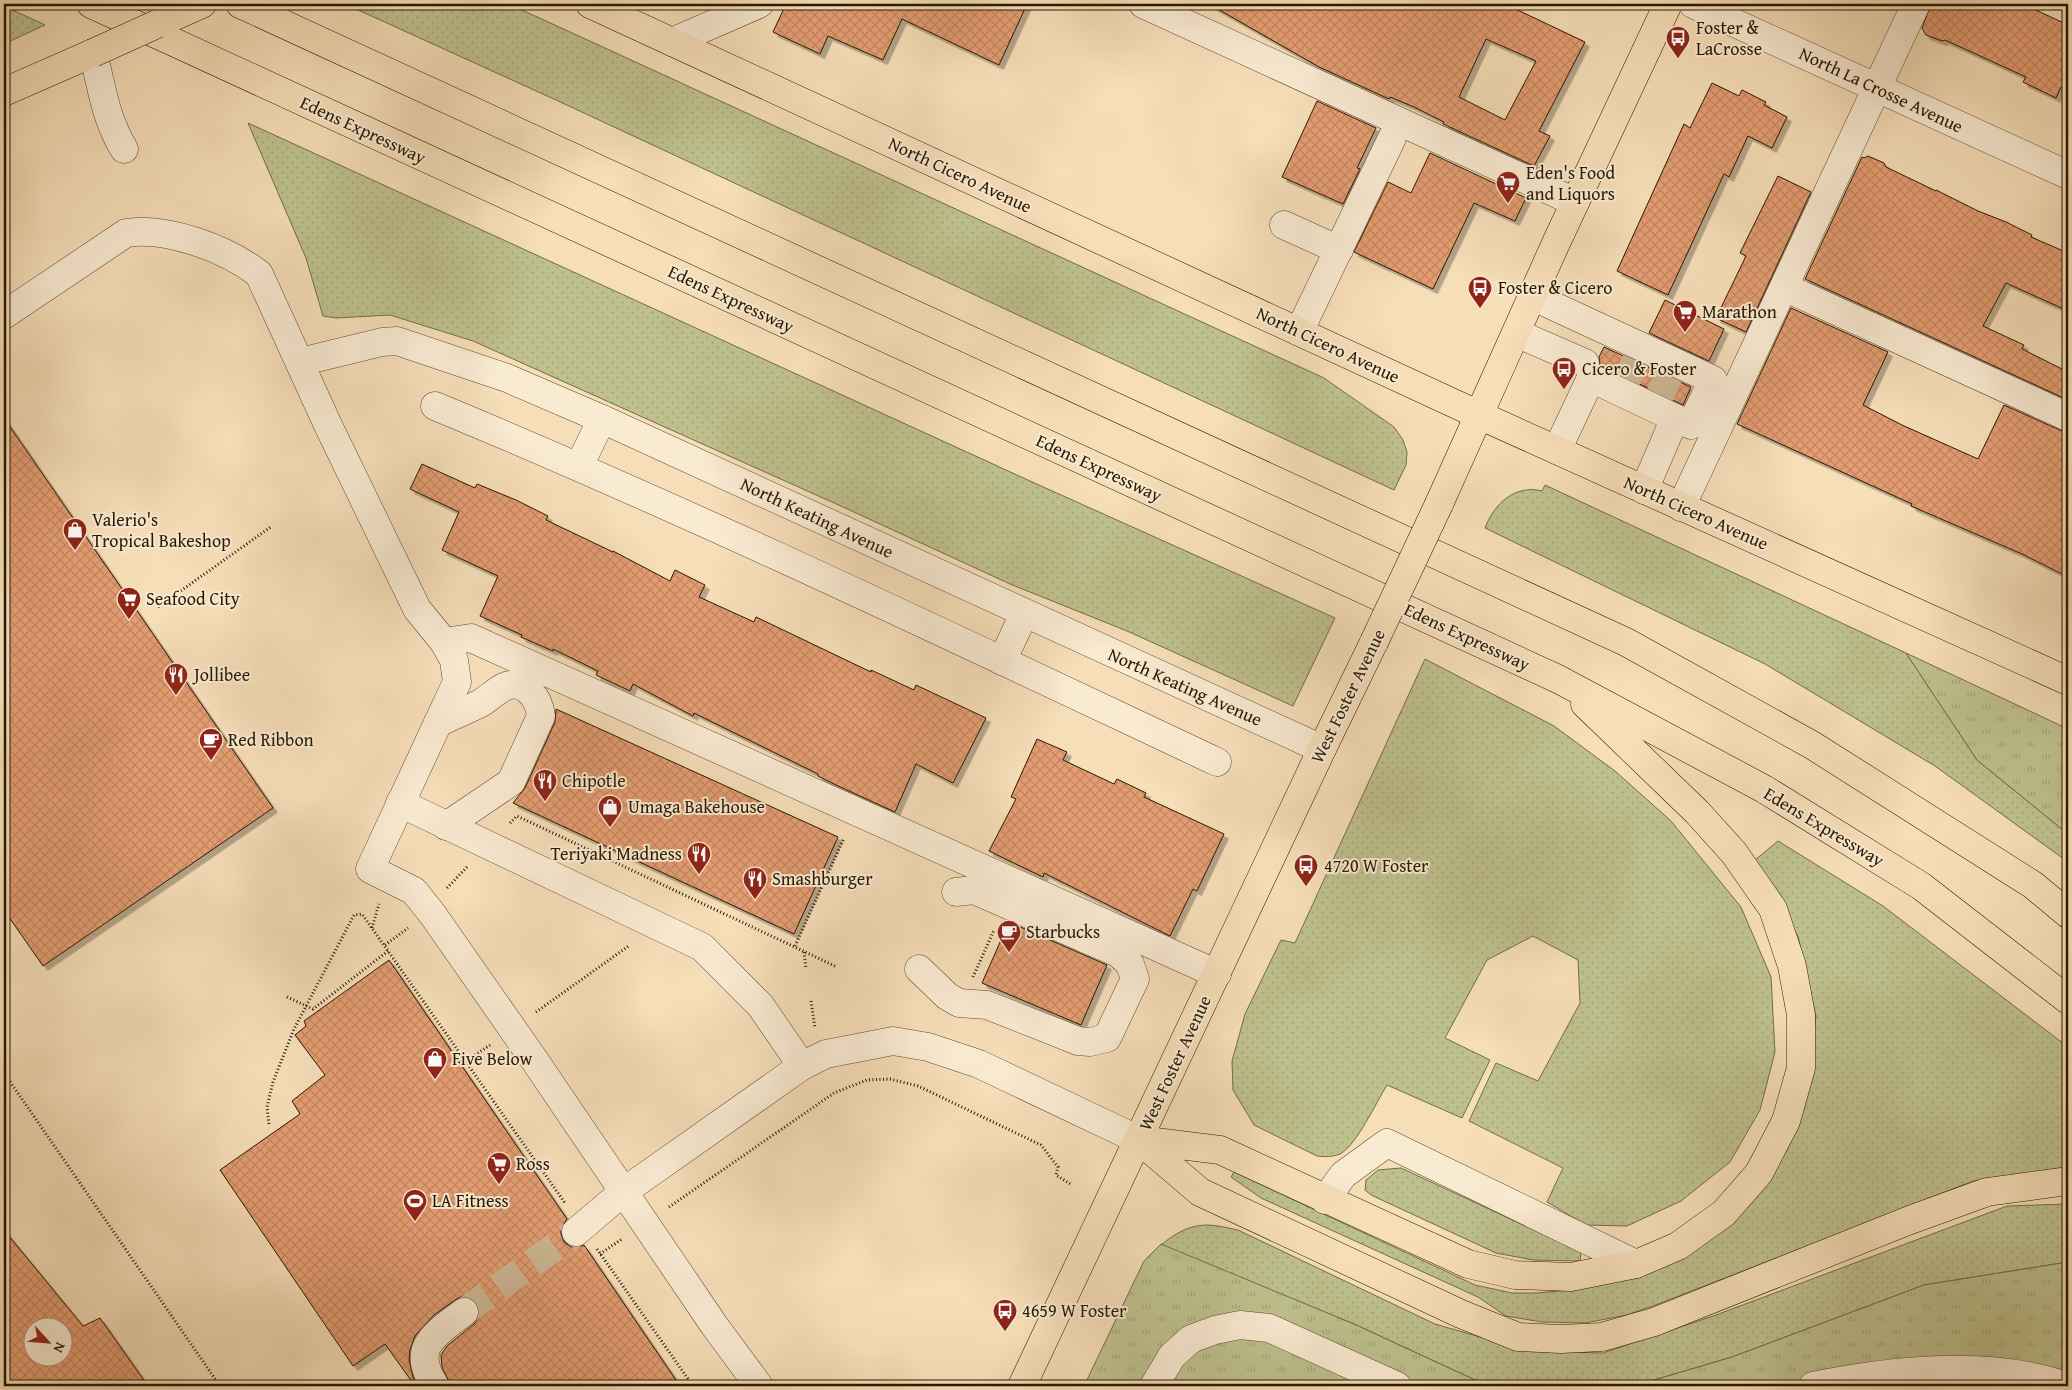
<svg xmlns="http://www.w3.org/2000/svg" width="2072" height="1390" viewBox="0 0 2072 1390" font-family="'Gentium Book Plus',serif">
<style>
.grass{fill:url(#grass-dots);stroke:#736c47}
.park{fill:url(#park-tufts);stroke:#736c47}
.building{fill:url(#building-cross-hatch);stroke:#281800;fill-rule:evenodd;filter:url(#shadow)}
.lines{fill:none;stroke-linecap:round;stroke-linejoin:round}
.minor-tunnel{stroke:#cdb694;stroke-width:28;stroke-dasharray:28 14;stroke-linecap:butt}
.minor-casing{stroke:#5c4a2e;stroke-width:29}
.major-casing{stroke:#281800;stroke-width:29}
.highway-casing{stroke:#281800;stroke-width:29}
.path{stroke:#281800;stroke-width:3;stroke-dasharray:1 2.5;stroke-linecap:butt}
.minor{stroke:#f9ead2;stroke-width:28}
.major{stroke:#f6deb9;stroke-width:28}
.highway{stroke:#f6deb9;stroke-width:28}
.major-bridge-casing{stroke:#281800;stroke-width:29;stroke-linecap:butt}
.major-bridge{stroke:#f6deb9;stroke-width:28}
.labels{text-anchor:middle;stroke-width:4;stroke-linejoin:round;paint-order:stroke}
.poi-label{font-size:18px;fill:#281800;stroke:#f9ead2;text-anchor:start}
.street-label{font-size:18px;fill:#281800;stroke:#f9ead2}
</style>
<defs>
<pattern id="grass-dots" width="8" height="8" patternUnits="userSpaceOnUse" patternTransform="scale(1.25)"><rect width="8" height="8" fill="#bec18e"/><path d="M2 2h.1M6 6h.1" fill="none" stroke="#a3a579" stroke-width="1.8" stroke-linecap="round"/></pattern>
<pattern id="park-tufts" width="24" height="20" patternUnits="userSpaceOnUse" patternTransform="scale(1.25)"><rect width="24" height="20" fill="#bec18e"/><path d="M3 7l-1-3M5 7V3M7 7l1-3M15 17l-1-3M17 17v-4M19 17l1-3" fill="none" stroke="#a3a579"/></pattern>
<pattern id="building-cross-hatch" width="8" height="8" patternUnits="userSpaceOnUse" patternTransform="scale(1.25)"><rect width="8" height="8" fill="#e49d72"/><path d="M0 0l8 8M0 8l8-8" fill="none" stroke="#c48661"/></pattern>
<filter id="shadow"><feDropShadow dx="4.5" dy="4.5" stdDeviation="0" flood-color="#0004"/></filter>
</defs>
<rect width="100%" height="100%" fill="#f6deb9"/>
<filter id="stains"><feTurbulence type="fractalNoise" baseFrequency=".004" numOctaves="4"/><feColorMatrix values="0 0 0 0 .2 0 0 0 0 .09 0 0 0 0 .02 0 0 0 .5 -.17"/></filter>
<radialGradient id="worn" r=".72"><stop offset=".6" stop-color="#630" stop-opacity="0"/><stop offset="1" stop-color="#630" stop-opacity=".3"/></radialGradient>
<g class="grass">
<polygon points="345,4 509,4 1324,378 1394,427 1403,440 1407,452 1406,465 1394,490 556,100"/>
<polygon points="4,6 45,25 4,44"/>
<polygon points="248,123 1030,481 1335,618 1293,706 1127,631 1010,584 843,507 473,341 390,315 336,318 323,316 306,258"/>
<path d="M1545 485 1906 653 1977 760 2068 834V862L1935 766 1765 664 1485 528C1494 504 1515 484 1542 491Z"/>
<path d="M1425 659 1554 726 1615 771 1671 821 1741 907 1771 977 1775 1052 1760 1110 1730 1162 1681 1201 1627 1226 1586 1225 1547 1202 1563 1168 1469 1121 1496 1063 1538 1081 1580 1003 1578 960 1533 936 1487 960 1445 1038 1490 1060 1462 1118 1387 1085C1377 1101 1356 1146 1340 1154 1332 1157 1325 1157 1317 1156L1254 1125 1233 1090 1232 1061 1245 1014 1281 940 1295 943Z"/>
<polygon points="1778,841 1883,906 2068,1047 2068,1167 1973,1181 1661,1303 1627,1315 1585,1323 1542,1322 1506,1316 1478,1297 1261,1198 1231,1177 1234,1172 1475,1285 1512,1293 1537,1293 1581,1289 1749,1206 1788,1149 1808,1083 1816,1016 1798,936 1755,860"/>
<polygon points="1401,1168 1581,1252 1580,1261 1533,1260 1496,1253 1371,1195 1365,1190 1366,1180 1378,1170"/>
<path d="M2068 1204V1262L1924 1285 1732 1357 1634 1386H1488L1354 1324 1243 1279 1144 1261C1161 1244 1181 1225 1207 1225 1217 1225 1228 1228 1238 1230L1435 1324 1529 1351 1603 1353 1716 1315 2007 1206Z"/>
</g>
<g class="park">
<polygon points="1906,653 2068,729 2068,834 1977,760"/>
<polygon points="1161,1244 1354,1324 1488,1386 1084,1386 1144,1261"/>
<polygon points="2068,1262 2068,1386 1634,1386 1732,1357 1924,1285"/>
</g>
<g class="building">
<polygon points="786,4 1027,4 999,65 902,19 883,60 828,36 820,54 773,32"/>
<path d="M1209 4H1505L1585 42 1539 131 1550 136 1534 166 1443 124 1444 122 1414 107 1390 97 1389 99 1319 67ZM1486 39 1536 61 1505 120 1459 97Z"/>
<polygon points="1931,4 2023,4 2068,25 2068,90 2061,87 2056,98 2023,82 2026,77 1945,40 1942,41 1926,35 1922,28"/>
<polygon points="1712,83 1739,96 1742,90 1766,102 1764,105 1787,117 1772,148 1748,136 1729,177 1724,174 1668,295 1617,271 1684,124 1690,128"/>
<polygon points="1317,101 1376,128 1357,168 1360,169 1343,204 1282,177"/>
<polygon points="1430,153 1526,198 1515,221 1474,203 1433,289 1354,252 1388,182 1411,193"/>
<polygon points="1868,156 1884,163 1886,167 1936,191 1936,190 1978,211 2006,222 2032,235 2031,237 2068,253 2068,311 2006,283 1983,326 2024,345 2022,349 2068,372 2068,400 1805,279 1862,157 1864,158"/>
<polygon points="1778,176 1811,192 1746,332 1716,318 1746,256 1740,253"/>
<polygon points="1665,300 1724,329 1709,361 1649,333"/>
<polygon points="1791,308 1888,352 1863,405 1902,425 1978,459 2004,405 2062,431 2068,432 2068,577 2022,554 1911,506 1912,504 1737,424"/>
<polygon points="1604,347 1691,387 1683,405 1600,365 1599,357"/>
<polygon points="4,418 273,808 43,966 4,910"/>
<polygon points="422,464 475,488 477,484 516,500 548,516 546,520 613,552 613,551 670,581 675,570 705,585 699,597 754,622 756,617 871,672 871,670 914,690 916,685 986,718 953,783 916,764 895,812 836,785 818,776 818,774 694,713 693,716 633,684 630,691 596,675 598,671 553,649 553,651 521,637 522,635 480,616 498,576 442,550 459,512 410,489"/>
<polygon points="556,709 838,837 794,934 513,803 525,788 555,722"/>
<polygon points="1037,739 1067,752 1063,760 1114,784 1117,779 1146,793 1144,797 1224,834 1197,891 1193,889 1170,936 1044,873 1043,877 989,851 1016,799 1011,797"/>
<polygon points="1009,922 1107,965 1081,1025 982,983"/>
<polygon points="389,960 567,1219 561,1227 561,1234 564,1242 571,1247 578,1247 584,1245 680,1386 451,1386 442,1367 441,1355 447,1346 474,1324 479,1318 480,1310 476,1302 470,1297 462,1296 455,1300 434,1315 415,1336 410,1350 409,1360 413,1377 417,1386 415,1386 385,1344 353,1366 220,1170 300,1114 292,1101 325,1075 295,1035 306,1026 304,1021"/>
<path d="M4 1230 83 1326 100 1318 148 1386H4ZM32 1328H62V1358H32Z"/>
</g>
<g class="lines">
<g class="minor-tunnel">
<polyline points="1625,383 1639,354"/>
<polyline points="1658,399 1672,369"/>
<polyline points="464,1312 576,1232"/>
</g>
<defs>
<g id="minor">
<polyline points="1143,4 1575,202"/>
<polyline points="1693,4 2068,175"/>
<polyline points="672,42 759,4"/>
<path d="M93 53C102 87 105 118 124 149"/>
<polyline points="1284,225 1339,250"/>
<polyline points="1784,287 2068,417"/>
<polyline points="1532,296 1713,380 1691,425 1675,418"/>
<path d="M4 315 126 233C166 226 227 249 259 274L327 423 417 609 444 642 454 660 457 682 370 869 414 891 433 915 535 1061 714 1325 759 1386"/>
<polyline points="1299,332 1392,138"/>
<polyline points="1516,333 1585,363"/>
<polyline points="300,362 382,342 397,341 507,378 602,419 1322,749"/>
<path d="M435 406C700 516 958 640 1217 762"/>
<polyline points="1557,450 1591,378 1675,418 1644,490"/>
<polyline points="579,466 602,419"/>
<polyline points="1681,507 1916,4"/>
<polyline points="444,642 471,638 1217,974"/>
<polyline points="1002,661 1024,614"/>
<path d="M438 723C452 716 467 710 481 703 489 698 496 691 504 687 524 677 539 698 541 716L511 782 446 826"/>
<polyline points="400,803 702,947 760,1005 802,1066"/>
<polyline points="919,969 947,996 959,1003 987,1005 1078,1041 1090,1042 1107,1038 1135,979 1130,964 1118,953 974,890 956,892"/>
<polyline points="1325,1200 1343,1175 1387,1143 1636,1264"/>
<polyline points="576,1232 623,1192 802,1066 826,1054 893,1041 928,1047 979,1064 1139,1140"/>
<path d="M435 1386C409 1347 436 1334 464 1312"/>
<polyline points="1154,1386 1172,1356 1191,1339 1215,1330 1240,1325 1269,1328 1397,1386"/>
<path d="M1813 1386C1892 1370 1989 1359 2066 1386"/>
</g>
<g id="major">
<polyline points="590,4 1479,415 2068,681"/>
<polyline points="157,24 202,4"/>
<polyline points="4,92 93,53"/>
<polyline points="1439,504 1556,243 1668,4"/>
<polyline points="1022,1386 1322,749 1374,642"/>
</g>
<g id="highway">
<polyline points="91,4 1558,679 1764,789 1921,886 2068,1000"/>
<polyline points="240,4 1626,642 1812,745 2033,885 2068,914"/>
<polyline points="1139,1140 1220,1150 1468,1264 1515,1275 1571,1277 1636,1264 1678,1246 1724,1213 1759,1173 1786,1121 1801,1068 1801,1015 1792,966 1773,909 1734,853 1697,812 1585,704"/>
<polyline points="1139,1140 1200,1192 1461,1314 1518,1337 1561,1339 1602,1337 1654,1322 1910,1220 1987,1192 2068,1181"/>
</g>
</defs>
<use href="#minor" class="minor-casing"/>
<use href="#major" class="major-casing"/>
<use href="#highway" class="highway-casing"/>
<g class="path">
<polyline points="158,607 272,526"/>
<polyline points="510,823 517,816 837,967"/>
<polyline points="447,888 467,867"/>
<polyline points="372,928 379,904"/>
<polyline points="385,945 408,928"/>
<polyline points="795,946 844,838"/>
<polyline points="804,952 806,969"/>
<polyline points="973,977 994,930"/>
<polyline points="287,997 313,1009 388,951"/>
<polyline points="811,1001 815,1028"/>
<polyline points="536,1012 630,945"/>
<polyline points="466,1061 490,1045"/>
<polyline points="4,1073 220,1386"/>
<polyline points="269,1124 267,1107 273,1082 294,1029 354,915 362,914 565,1203"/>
<polyline points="669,1207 834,1093 867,1080 890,1079 918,1086 1041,1145 1058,1167 1056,1175 1072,1185"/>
<polyline points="597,1249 693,1386"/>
<polyline points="600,1254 622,1239"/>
</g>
<use href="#minor" class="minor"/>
<use href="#major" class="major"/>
<use href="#highway" class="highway"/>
<defs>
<g id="major-bridge">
<polyline points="93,53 157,24"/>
<polyline points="1374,642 1439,504"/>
</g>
</defs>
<use href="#major-bridge" class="major-bridge-casing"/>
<use href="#major-bridge" class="major-bridge"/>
</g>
<defs>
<symbol id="bus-pin" viewBox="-11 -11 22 30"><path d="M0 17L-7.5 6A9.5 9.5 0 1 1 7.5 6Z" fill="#8f2418" stroke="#f9ead2"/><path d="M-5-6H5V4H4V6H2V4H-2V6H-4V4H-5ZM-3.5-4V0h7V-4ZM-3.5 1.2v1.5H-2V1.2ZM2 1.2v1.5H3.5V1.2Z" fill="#fff"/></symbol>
<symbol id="supermarket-pin" viewBox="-11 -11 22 30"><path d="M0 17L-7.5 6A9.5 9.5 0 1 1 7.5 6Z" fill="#8f2418" stroke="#f9ead2"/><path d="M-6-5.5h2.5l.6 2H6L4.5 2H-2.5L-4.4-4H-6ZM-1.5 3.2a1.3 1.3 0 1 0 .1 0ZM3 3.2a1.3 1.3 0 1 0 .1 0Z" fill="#fff"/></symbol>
<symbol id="shop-pin" viewBox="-11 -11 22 30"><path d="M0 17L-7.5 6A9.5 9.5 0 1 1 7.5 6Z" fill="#8f2418" stroke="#f9ead2"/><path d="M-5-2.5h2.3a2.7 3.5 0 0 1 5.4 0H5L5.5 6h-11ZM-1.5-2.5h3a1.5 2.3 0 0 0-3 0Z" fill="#fff"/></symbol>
<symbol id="restaurant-pin" viewBox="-11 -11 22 30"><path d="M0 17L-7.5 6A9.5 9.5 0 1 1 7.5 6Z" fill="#8f2418" stroke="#f9ead2"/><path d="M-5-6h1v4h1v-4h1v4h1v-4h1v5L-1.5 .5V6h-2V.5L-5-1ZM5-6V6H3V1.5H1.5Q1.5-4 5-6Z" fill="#fff"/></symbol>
<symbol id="cafe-pin" viewBox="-11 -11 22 30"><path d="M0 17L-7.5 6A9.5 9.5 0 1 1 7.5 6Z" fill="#8f2418" stroke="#f9ead2"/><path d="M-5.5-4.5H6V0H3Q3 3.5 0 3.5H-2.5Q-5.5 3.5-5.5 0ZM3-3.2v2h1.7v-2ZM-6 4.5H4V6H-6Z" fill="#fff"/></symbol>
<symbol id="stadium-pin" viewBox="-11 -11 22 30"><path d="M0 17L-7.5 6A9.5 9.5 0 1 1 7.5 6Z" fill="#8f2418" stroke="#f9ead2"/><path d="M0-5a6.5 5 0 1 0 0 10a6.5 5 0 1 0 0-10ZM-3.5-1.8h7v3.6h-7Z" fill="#fff"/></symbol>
</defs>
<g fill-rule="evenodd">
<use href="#bus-pin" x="1664" y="24" width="28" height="38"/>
<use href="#supermarket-pin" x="1494" y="169" width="28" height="38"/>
<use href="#bus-pin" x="1466" y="274" width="28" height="38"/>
<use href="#supermarket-pin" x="1671" y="298" width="28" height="38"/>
<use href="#bus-pin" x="1550" y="355" width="28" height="38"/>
<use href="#shop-pin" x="61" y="516" width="28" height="38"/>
<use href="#supermarket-pin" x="115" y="585" width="28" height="38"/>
<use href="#restaurant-pin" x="162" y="661" width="28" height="38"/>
<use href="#cafe-pin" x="197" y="726" width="28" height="38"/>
<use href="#restaurant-pin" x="531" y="767" width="28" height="38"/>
<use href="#shop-pin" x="596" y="793" width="28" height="38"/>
<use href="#restaurant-pin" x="685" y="840" width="28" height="38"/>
<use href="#bus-pin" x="1292" y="852" width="28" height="38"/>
<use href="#restaurant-pin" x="741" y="865" width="28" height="38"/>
<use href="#cafe-pin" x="995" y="918" width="28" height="38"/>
<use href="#shop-pin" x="421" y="1045" width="28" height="38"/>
<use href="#supermarket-pin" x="485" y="1150" width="28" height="38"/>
<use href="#stadium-pin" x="401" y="1187" width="28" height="38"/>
<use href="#bus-pin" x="991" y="1297" width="28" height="38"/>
</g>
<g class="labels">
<g class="poi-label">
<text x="1696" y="34">Foster &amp;<tspan x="1696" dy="21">LaCrosse</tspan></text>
<text x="1526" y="179">Eden's Food<tspan x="1526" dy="21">and Liquors</tspan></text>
<text x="1498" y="294">Foster &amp; Cicero</text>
<text x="1702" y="318">Marathon</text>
<text x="1582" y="375">Cicero &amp; Foster</text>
<text x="92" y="526">Valerio's<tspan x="92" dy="21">Tropical Bakeshop</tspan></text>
<text x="146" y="605">Seafood City</text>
<text x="194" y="681">Jollibee</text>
<text x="228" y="746">Red Ribbon</text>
<text x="562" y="787">Chipotle</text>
<text x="628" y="813">Umaga Bakehouse</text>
<text x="682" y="860" text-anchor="end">Teriyaki Madness</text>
<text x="1324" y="872">4720 W Foster</text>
<text x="772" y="885">Smashburger</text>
<text x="1026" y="938">Starbucks</text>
<text x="452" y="1065">Five Below</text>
<text x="516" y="1170">Ross</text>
<text x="432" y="1207">LA Fitness</text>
<text x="1022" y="1317">4659 W Foster</text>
</g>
<g class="street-label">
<text transform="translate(1881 90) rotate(25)" y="6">North La Crosse Avenue</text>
<text transform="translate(363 130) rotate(25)" y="6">Edens Expressway</text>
<text transform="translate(960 175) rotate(25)" y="6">North Cicero Avenue</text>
<text transform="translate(731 299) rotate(25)" y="6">Edens Expressway</text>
<text transform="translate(1328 345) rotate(25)" y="6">North Cicero Avenue</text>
<text transform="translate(1099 468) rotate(25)" y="6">Edens Expressway</text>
<text transform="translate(1696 513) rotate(24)" y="6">North Cicero Avenue</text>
<text transform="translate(817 518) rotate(25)" y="6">North Keating Avenue</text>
<text transform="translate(1467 637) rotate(25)" y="6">Edens Expressway</text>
<text transform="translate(1185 687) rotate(24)" y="6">North Keating Avenue</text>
<text transform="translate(1348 696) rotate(-64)" y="6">West Foster Avenue</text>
<text transform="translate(1824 827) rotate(31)" y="6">Edens Expressway</text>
<text transform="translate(1175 1063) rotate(-65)" y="6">West Foster Avenue</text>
</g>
</g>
<rect width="2072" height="1390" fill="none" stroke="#f6deb9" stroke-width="20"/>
<rect x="5" y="5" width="2062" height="1380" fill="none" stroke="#281800" stroke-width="2.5"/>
<rect x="10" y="10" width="2052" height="1370" fill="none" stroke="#281800"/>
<g transform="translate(48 1342) rotate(116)"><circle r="24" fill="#f9ead2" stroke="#a5967e"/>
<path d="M0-4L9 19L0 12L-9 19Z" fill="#8f2418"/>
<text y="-8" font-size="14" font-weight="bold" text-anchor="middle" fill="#281800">N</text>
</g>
<rect width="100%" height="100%" filter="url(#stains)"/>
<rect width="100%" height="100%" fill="url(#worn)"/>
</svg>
